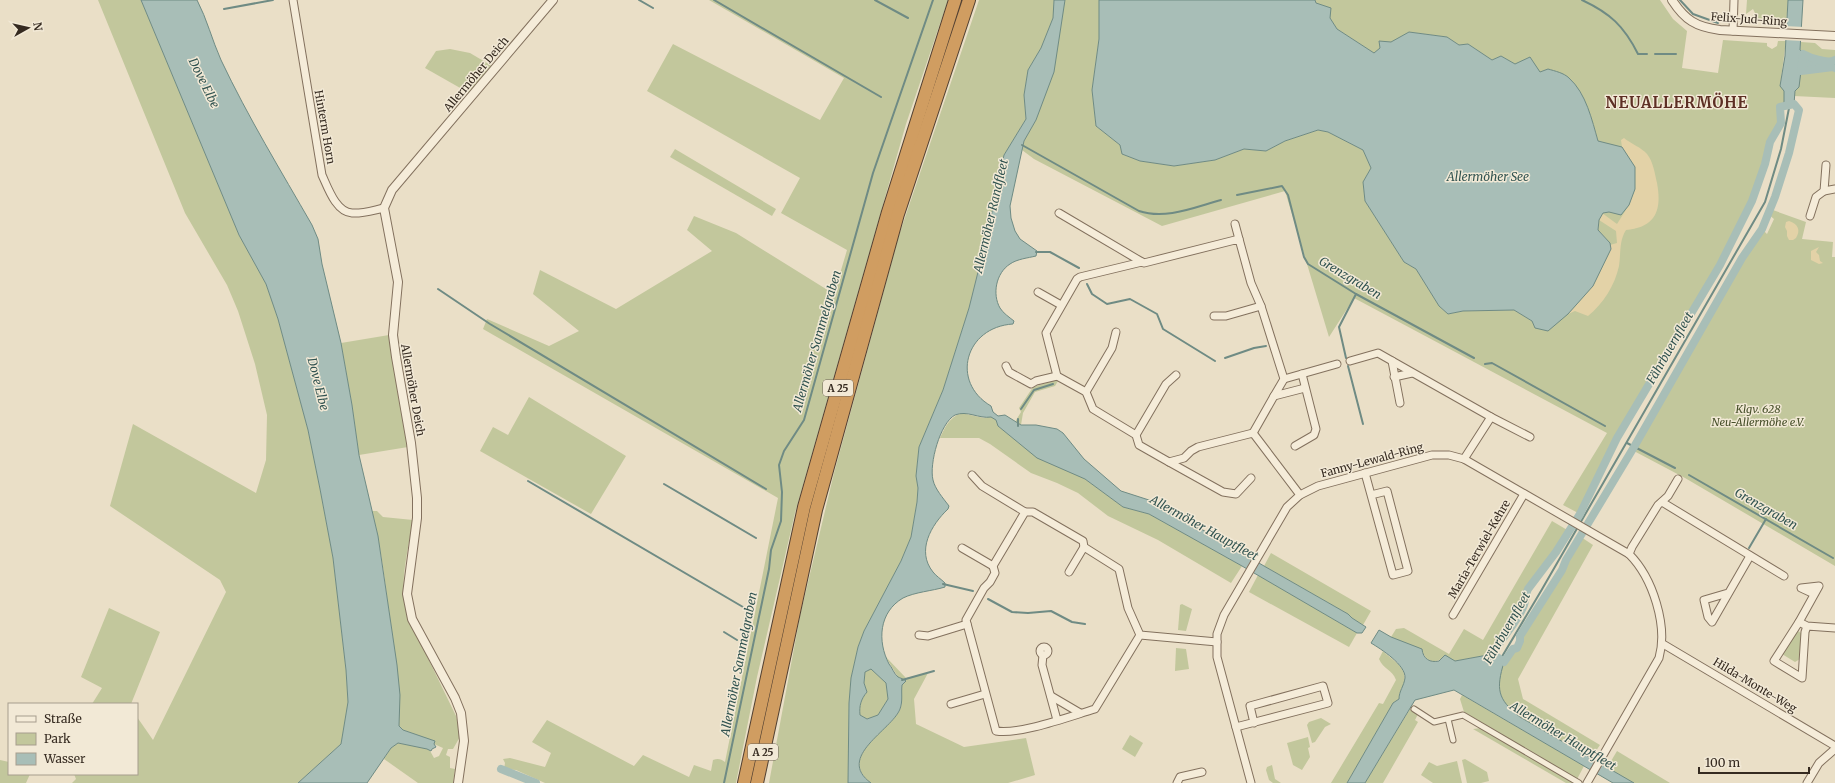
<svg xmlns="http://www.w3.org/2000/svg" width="1835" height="783" viewBox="0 0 1835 783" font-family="Merriweather,serif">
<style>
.green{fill:#c2c79c}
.sand{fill:#e3d2a7}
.water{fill:#a8beb7;stroke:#6f8b84;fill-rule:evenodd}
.pier{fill:#eadfc7}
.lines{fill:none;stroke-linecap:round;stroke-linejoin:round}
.stream{stroke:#6f8b84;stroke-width:2}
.canal{stroke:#a8beb7;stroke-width:8}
.pedestrian-casing{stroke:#83715e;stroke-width:7}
.minor-casing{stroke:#83715e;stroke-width:9}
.tertiary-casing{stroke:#83715e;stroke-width:10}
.motorway-casing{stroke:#524032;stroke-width:14}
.pedestrian{stroke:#f5ecd9;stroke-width:5}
.minor{stroke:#f5ecd9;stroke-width:7}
.tertiary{stroke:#f5ecd9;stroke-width:8}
.motorway{stroke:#d09d61;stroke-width:12}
.labels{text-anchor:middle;stroke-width:3;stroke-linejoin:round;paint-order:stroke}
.shield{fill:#f2e9d6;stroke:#6e6357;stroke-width:1}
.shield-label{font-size:10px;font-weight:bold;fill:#352a20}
.street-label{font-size:11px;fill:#352a20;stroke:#f2e9d6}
.park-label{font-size:11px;font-style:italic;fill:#464f29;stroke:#f2e9d6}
.water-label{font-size:12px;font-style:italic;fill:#315350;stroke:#f2e9d6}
.district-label{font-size:15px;font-weight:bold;letter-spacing:1px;fill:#5d2f24;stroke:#f2e9d6}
</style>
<rect width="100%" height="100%" fill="#eadfc7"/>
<g class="green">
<polygon points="98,0 141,0 239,235 266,284 278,319 308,430 320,489 333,558 346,670 348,702 341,744 298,783 72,783 76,779 74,774 137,774 137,717 153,740 226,592 220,580 110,506 133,424 256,493 266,460 267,415 255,364 238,311 227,285 185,213"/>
<path d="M709 0H948L906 124 795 513 757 677 736 783H545L516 770 504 769 505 763 503 759 510 758 545 767 551 753 532 742 547 720 634 766 643 755 689 777 694 765 711 771 713 760C718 758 721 759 725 762L778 498 483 329 487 319 549 346 579 331 533 294 540 270 616 309 712 251 687 230 694 216 736 233 834 294 847 250 781 213 800 178 647 91 673 44 820 120 844 78Z"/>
<polygon points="979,0 1054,0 1053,18 1041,48 1028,70 1024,95 1026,119 1004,155 987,236 969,308 943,390 919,447 916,476 918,488 917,502 911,537 901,561 864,631 858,647 851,678 849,703 848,783 769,783 800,616 834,473 899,235"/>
<polygon points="1065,0 1099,0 1099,39 1092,90 1096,126 1120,145 1122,154 1140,161 1174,166 1215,160 1244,149 1266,151 1285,141 1318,130 1328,132 1363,150 1371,168 1363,182 1365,201 1404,262 1416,269 1439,306 1448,314 1463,311 1514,310 1532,321 1610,243 1598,230 1599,220 1602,213 1609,212 1598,141 1590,114 1581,93 1540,72 1515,64 1501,56 1492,60 1468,44 1459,45 1447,37 1409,32 1374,53 1337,29 1330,18 1316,3 1315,0 1660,0 1673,19 1687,31 1682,68 1718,73 1723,40 1767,43 1767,46 1772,49 1777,46 1778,41 1786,41 1780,86 1785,91 1784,102 1780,107 1781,123 1770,142 1765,164 1752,201 1720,265 1617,438 1580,514 1563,505 1607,433 1354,298 1329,337 1285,191 1162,226 1034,159 1022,150 1024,141 1036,120"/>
<polygon points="1747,0 1788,0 1786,26 1778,25 1778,21 1775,17 1770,18 1768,21 1765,20 1749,20 1755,13 1753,9 1746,14"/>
<path d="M1801 42 1815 43 1822 49 1835 50V60C1827 64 1806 58 1800 50Z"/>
<polygon points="450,49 470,53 492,66 469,93 425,68 436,51"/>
<polygon points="1820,67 1833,67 1835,68 1835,98 1794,96 1801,71"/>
<polygon points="675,149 776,209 772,216 670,157"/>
<polygon points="1770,209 1806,222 1802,239 1833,242 1832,257 1835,257 1835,566 1685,478 1632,450 1742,258 1762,229 1767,234 1774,219 1768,214"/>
<polygon points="389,335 399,401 408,447 359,455 352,405 341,343"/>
<polygon points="1056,380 1058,381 1055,386 1035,392 1023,413 1021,425 1015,422 1021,412 1019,408 1033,387"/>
<polygon points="529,397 626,456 591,514 480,451 493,427 508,435"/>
<path d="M961 413 984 418 991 416 996 420 998 426 1020 444 1085 479 1123 507 1149 514 1242 566 1231 583 1158 540 1108 516 1078 493 1057 483 1031 473 990 444 979 438H940C945 427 949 418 961 413Z"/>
<path d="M372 511H377L383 517 413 520C408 552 397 587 409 619L456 716 461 735 453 749H448L446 755 450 757V768L455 769 453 783H418L384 759 391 748 398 743 429 749 434 758 439 756 443 748 434 744V741L403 730 399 726C400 684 394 645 388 604 384 573 380 542 372 511Z"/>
<path d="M1552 521 1569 531 1556 552 1528 589C1525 595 1526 599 1524 605 1517 623 1502 637 1493 654L1455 661 1442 659 1433 662 1427 659 1422 652 1391 637 1396 629 1404 628 1449 654 1464 629 1483 640Z"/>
<path d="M1581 537 1593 545 1518 679 1523 699 1600 745 1591 758 1520 717C1514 712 1505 707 1502 700 1500 695 1498 686 1499 681 1499 671 1507 651 1517 648L1520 641V636L1562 570 1566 560Z"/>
<polygon points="1271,553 1371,611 1363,625 1352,618 1348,614 1264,566"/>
<polygon points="1258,575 1357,633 1349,647 1249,592"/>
<polygon points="1182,604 1192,609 1186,631 1178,630 1180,605"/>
<polygon points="109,608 160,632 131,704 92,704 102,688 81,677"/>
<polygon points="1798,631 1801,633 1800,659 1795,662 1782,654"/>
<polygon points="1176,648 1186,649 1189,669 1175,671"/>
<path d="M1383 651C1393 661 1408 667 1404 684 1402 689 1399 692 1399 699L1393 703 1347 783H1331L1379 703 1383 704 1396 680C1392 669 1383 669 1379 659Z"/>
<path d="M885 656 906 678 928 673 914 699 916 724 964 747 1026 738 1035 775 1008 783H871C836 757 890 730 900 710 904 701 900 689 903 679L898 677Z"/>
<path d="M871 669 886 683 888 699 878 715 867 719 860 715C859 706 861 699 867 692L864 683 865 672Z"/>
<polygon points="1462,695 1584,766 1575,783 1577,779 1464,712 1460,699"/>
<polygon points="1410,709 1418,714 1415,720 1418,722 1383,783 1365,783"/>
<polygon points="1321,718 1331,724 1325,727 1315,742 1312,743 1307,725 1309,722"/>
<polygon points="1481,728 1574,783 1566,783 1473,729"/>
<polygon points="1130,735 1143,743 1135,757 1122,749"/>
<polygon points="1308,737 1310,747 1308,748 1310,757 1302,770 1293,765 1287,743"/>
<polygon points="1617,751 1670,783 1634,783 1607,768"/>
<polygon points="1465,759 1487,772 1489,781 1481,783 1467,783 1462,760"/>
<polygon points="0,760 9,762 9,774 30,774 26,783 0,783"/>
<polygon points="1457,761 1462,783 1433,783 1421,775 1429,762 1437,766"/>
<polygon points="1272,765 1275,779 1281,783 1273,783 1269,780 1266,770 1267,767"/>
</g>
<g class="sand">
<path d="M1624 138C1630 143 1642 148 1647 154 1653 161 1655 174 1657 183 1662 210 1656 227 1626 230 1619 241 1621 253 1619 266 1615 285 1603 304 1588 316L1575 311 1568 314 1593 286 1611 249 1610 245 1617 243 1616 231 1599 220 1602 213 1617 224 1629 205 1635 189V167L1622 147 1621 140Z"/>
<path d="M1789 221C1798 224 1801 230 1796 238L1793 240H1789L1787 236V231L1785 227 1786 222Z"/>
<polygon points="1819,247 1816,252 1819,255 1820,261 1823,263 1819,264 1811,260 1811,251"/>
</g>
<g class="water">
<path d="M141 0H197C207 19 212 40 221 60 248 117 281 171 312 225L318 239 322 264 341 343 352 405 359 455 378 536 397 665 400 695 399 726 403 730 435 741 434 744 436 747 432 749 431 751 427 749 398 743 391 748 367 783H298L341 744 348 702 346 670 333 558 320 489 308 430 278 319 266 284 239 235Z"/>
<path d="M1054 0H1065L1054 72 1036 120 1024 141 1010 206 1011 218 1015 231 1020 239 1037 251 1036 256C1028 258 1017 259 1010 264 996 273 992 294 1000 308 1003 313 1009 317 1014 321L1013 324C965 327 950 382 991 406L993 412 998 416 1005 415 1021 425H1036L1057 429 1063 433 1084 459 1121 491 1152 501 1174 513 1264 566 1348 614 1352 618 1366 627 1362 633H1357L1242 566 1149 514 1123 507 1085 479 1037 458 998 426 996 420 991 417C979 419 967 410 955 415 940 423 929 464 933 480 935 489 943 498 949 506L948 509C931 525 916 551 933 572 936 576 941 579 945 583V587C932 591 915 592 903 598 879 612 877 641 889 664 892 667 894 674 898 677 900 678 904 679 906 681L902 685C901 693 903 701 900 709 892 730 835 757 871 783H848L849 703 851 678 858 647 864 631 901 561 911 537 917 502 918 488 916 476 919 447 943 390 969 308 987 236 1004 155 1026 119 1024 95 1028 70 1041 48 1053 18ZM871 669 886 683 888 699 878 715 867 719 860 715C859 706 861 699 867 692L864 683 865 672Z"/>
<path d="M1099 0H1315L1316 3 1331 8 1330 18 1337 29 1374 53 1380 48 1379 41 1391 42 1409 32 1447 37 1459 45 1468 44 1492 60 1501 56 1515 64 1530 57 1540 72 1548 69C1555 71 1564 73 1569 78 1586 93 1592 120 1598 141L1622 147 1635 167V189L1629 205 1621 215 1609 212 1603 213 1599 220 1598 230 1610 243 1611 249 1593 286 1568 314 1548 331 1535 328 1532 321 1514 310 1463 311 1448 314 1439 306 1416 269 1404 262 1365 201 1363 182 1371 168 1363 150 1328 132 1318 130 1285 141 1266 151 1244 149 1215 160 1174 166 1140 161 1122 154 1120 145 1096 126 1092 90 1099 39Z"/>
<path d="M1788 0H1803L1800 50C1806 58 1827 64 1835 60V68L1833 67 1801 71 1799 87 1795 91 1794 104 1780 107 1784 102V91L1780 86 1785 56Z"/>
<path d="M1379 630 1391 637 1422 649C1423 659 1430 663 1439 661L1445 655 1455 661 1493 654 1504 662C1496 689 1497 699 1520 717L1634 783H1613L1454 690 1415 700 1365 783H1347L1393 703 1399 699C1399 691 1404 686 1405 678 1406 665 1381 649 1371 643Z"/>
</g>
<polygon class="pier" points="1784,26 1804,27 1803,41 1784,40"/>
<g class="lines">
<g class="stream">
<polyline points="639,0 653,8"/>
<polyline points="714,0 881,97"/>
<polyline points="875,0 908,18"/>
<path d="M1582 0C1610 13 1624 26 1638 54H1647"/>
<polyline points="1680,0 1693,14 1718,23"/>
<polyline points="224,9 273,0"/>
<polyline points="1655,54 1676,54"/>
<path d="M1022 145 1139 211C1166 220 1195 207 1221 200"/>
<polyline points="1237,195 1282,186 1288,195 1304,257 1308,264 1356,294 1474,358"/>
<polyline points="1036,252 1050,252 1079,268"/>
<polyline points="1087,284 1092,294 1107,304 1130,299 1157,314 1163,329 1215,361"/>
<polyline points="438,289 490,324 766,489"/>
<polyline points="1225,358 1254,348 1266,346"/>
<polyline points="1346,358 1339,327 1356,294"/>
<polyline points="1485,364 1492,363 1605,426"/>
<polyline points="1348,366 1363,424"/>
<polyline points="1021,409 1034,390 1053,384"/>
<polyline points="1018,426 1018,419"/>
<polyline points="1627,443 1675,468"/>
<polyline points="1689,475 1833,558"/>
<polyline points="528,481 743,607"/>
<polyline points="664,484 756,538"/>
<polyline points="1749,548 1766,519"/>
<polyline points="943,584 973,591"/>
<polyline points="988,599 1012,612 1028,613 1051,611 1072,622 1085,624"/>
<polyline points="724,632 737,640"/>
<polyline points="1500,660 1541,591 1765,202 1781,149 1790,103"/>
<polyline points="902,680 934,671"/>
<polyline points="724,783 769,569 771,550 781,521 782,492 779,465 784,451 804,420 873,173 933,0"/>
</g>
<g class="canal">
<path d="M1835 60C1828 64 1810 58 1803 54L1801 71 1833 67 1835 68"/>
<path d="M1794 104 1799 110 1789 153 1775 197 1762 229 1742 258 1634 447 1566 560 1562 570 1520 636V641L1517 648 1513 649 1504 662 1493 654C1502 637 1517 623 1524 605 1526 599 1525 595 1528 589L1556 552 1580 514 1617 438 1720 265 1752 201 1765 164 1770 142 1781 123 1780 107Z"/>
<polyline points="501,769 536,783"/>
</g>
<defs>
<g id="pedestrian">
<polyline points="1414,709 1434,722 1463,715 1579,783"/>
<polyline points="1448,719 1453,740"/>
</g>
<g id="minor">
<path d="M293 0 322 175C328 188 336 212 352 213 362 214 374 210 384 208"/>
<polyline points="1733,31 1734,0"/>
<polyline points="1824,191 1835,189"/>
<polyline points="1059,213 1142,262"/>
<polyline points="1810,216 1816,197 1824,191 1826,165"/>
<polyline points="1235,224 1239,239"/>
<polyline points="1038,292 1061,305"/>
<polyline points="1214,316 1226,316 1261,306"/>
<polyline points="1350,361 1378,353 1491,417 1464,459"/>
<polyline points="1392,361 1400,403"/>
<polyline points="1006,366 1009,372 1031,384 1036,381 1057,376"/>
<polyline points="1394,377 1412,373"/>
<polyline points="1284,379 1337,364"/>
<polyline points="1086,392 1112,348 1116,332"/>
<polyline points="1491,417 1530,437"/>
<polyline points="1253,433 1274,396"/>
<polyline points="1136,435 1166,384 1176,375"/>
<polyline points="1295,446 1314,435 1316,429 1302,374"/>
<polyline points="1169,462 1223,492 1236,494 1251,478"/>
<polyline points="1365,473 1393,575 1408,571 1387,491 1371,495"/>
<polyline points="972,475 982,486 1025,512"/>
<polyline points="1300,495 1253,433 1198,447 1191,451 1184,458 1169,462 1139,445 1136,435 1093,409 1086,392 1057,376 1046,333 1077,279 1080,277 1142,262 1144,263 1239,239 1251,283 1261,306 1284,379 1274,396 1305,388"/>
<polyline points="1662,502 1784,576"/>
<polyline points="962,548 993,566"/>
<polyline points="1629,554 1632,547 1658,505 1668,496 1678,479"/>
<polyline points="1069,572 1084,547"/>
<polyline points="1728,593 1704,600 1708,617 1712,622 1750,556"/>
<polyline points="1453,615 1524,494"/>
<polyline points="1799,622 1819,586 1801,588 1814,594"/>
<polyline points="1807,626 1805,632 1802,678 1774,661 1799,622 1807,626 1835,628"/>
<polyline points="919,635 928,636 967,624"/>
<path d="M1140 635 1128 608 1119 569 1084 547 1083 541 1033 512H1025L993 566 995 573 990 582 984 588 966 620 996 731C1020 735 1071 716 1095 709L1140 635 1217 642"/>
<polyline points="1663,644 1835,746"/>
<circle cx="1044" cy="651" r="4"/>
<polyline points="1043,655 1042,665 1057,720"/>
<polyline points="1051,696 1080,713"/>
<polyline points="951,704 985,694"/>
<path d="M1236 727C1266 719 1297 711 1328 703L1323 686 1250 706 1254 723"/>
<polyline points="1177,783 1180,777 1202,772"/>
<path d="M1251 783 1217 657V634L1224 615 1287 507 1300 495 1318 486 1432 455H1449L1464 459 1629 554C1653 578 1668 626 1659 658L1587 783"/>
<polyline points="1807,783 1819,763 1835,749"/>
</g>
<g id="tertiary">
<path d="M1672 0C1685 20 1696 27 1720 30L1835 36"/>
<polyline points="458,783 464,741 461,713 455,698 412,619 407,594 417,518 417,498 411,443 396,357 393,335 398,282 384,208 392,190 553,0"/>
</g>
<g id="motorway">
<polyline points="744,783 804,507 888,212 955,0"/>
<polyline points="757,783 816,510 898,214 969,0"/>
</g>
</defs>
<use href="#pedestrian" class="pedestrian-casing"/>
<use href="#minor" class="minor-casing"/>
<use href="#tertiary" class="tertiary-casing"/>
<use href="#motorway" class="motorway-casing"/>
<use href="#pedestrian" class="pedestrian"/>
<use href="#minor" class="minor"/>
<use href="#tertiary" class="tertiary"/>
<use href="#motorway" class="motorway"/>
</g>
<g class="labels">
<g class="shield">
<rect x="823" y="380" width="30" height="16" rx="3"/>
<rect x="748" y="744" width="30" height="16" rx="3"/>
</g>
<g class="shield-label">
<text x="838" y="392">A 25</text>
<text x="763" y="756">A 25</text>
</g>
<g class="street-label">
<text transform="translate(1749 19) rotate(4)" y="4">Felix-Jud-Ring</text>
<text transform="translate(476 74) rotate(-50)" y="4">Allermöher Deich</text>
<text transform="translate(325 127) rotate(80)" y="4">Hinterm Horn</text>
<text transform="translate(413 390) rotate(80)" y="4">Allermöher Deich</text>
<text transform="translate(1372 460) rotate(-15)" y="4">Fanny-Lewald-Ring</text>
<text transform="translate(1479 549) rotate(-60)" y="4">Maria-Terwiel-Kehre</text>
<text transform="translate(1755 685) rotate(31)" y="4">Hilda-Monte-Weg</text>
</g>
<g class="park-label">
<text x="1758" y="413">Klgv. 628<tspan x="1758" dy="13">Neu-Allermöhe e.V.</tspan></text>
</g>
<g class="water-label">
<text transform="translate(204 83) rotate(64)" y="4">Dove Elbe</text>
<text x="1488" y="181">Allermöher See</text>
<text transform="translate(991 216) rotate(-77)" y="4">Allermöher Randfleet</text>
<text transform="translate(1350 278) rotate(31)" y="4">Grenzgraben</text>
<text transform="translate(817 341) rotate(-74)" y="4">Allermöher Sammelgraben</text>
<text transform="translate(1670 348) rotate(-60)" y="4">Fährbuernfleet</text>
<text transform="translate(318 384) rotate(76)" y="4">Dove Elbe</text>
<text transform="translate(1766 509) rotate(30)" y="4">Grenzgraben</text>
<text transform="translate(1204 528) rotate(29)" y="4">Allermöher Hauptfleet</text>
<text transform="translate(1507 628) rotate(-60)" y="4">Fährbuernfleet</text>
<text transform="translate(739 664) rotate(-79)" y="4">Allermöher Sammelgraben</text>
<text transform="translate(1563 736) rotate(31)" y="4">Allermöher Hauptfleet</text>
</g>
<g class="district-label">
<text x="1677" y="108">NEUALLERMÖHE</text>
</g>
</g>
<rect x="8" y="703" width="130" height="72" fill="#f2e9d6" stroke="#a69d8d"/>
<rect x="16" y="716" width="20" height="6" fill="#f5ecd9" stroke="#a69d8d"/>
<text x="44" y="723" font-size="12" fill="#352a20">Straße</text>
<rect x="16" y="733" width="20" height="12" fill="#c2c79c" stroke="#a69d8d"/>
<text x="44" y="743" font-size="12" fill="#352a20">Park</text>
<rect x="16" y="753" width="20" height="12" fill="#a8beb7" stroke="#a69d8d"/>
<text x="44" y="763" font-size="12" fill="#352a20">Wasser</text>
<g transform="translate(28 28) rotate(82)" stroke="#f2e9d6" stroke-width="3" paint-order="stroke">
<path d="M0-3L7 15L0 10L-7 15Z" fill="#352a20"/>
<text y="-6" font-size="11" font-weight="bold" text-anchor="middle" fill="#352a20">N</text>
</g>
<path d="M1699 767v6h110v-6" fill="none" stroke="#352a20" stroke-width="2"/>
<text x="1705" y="767" font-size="12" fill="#352a20" stroke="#f2e9d6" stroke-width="3" paint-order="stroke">100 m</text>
</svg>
